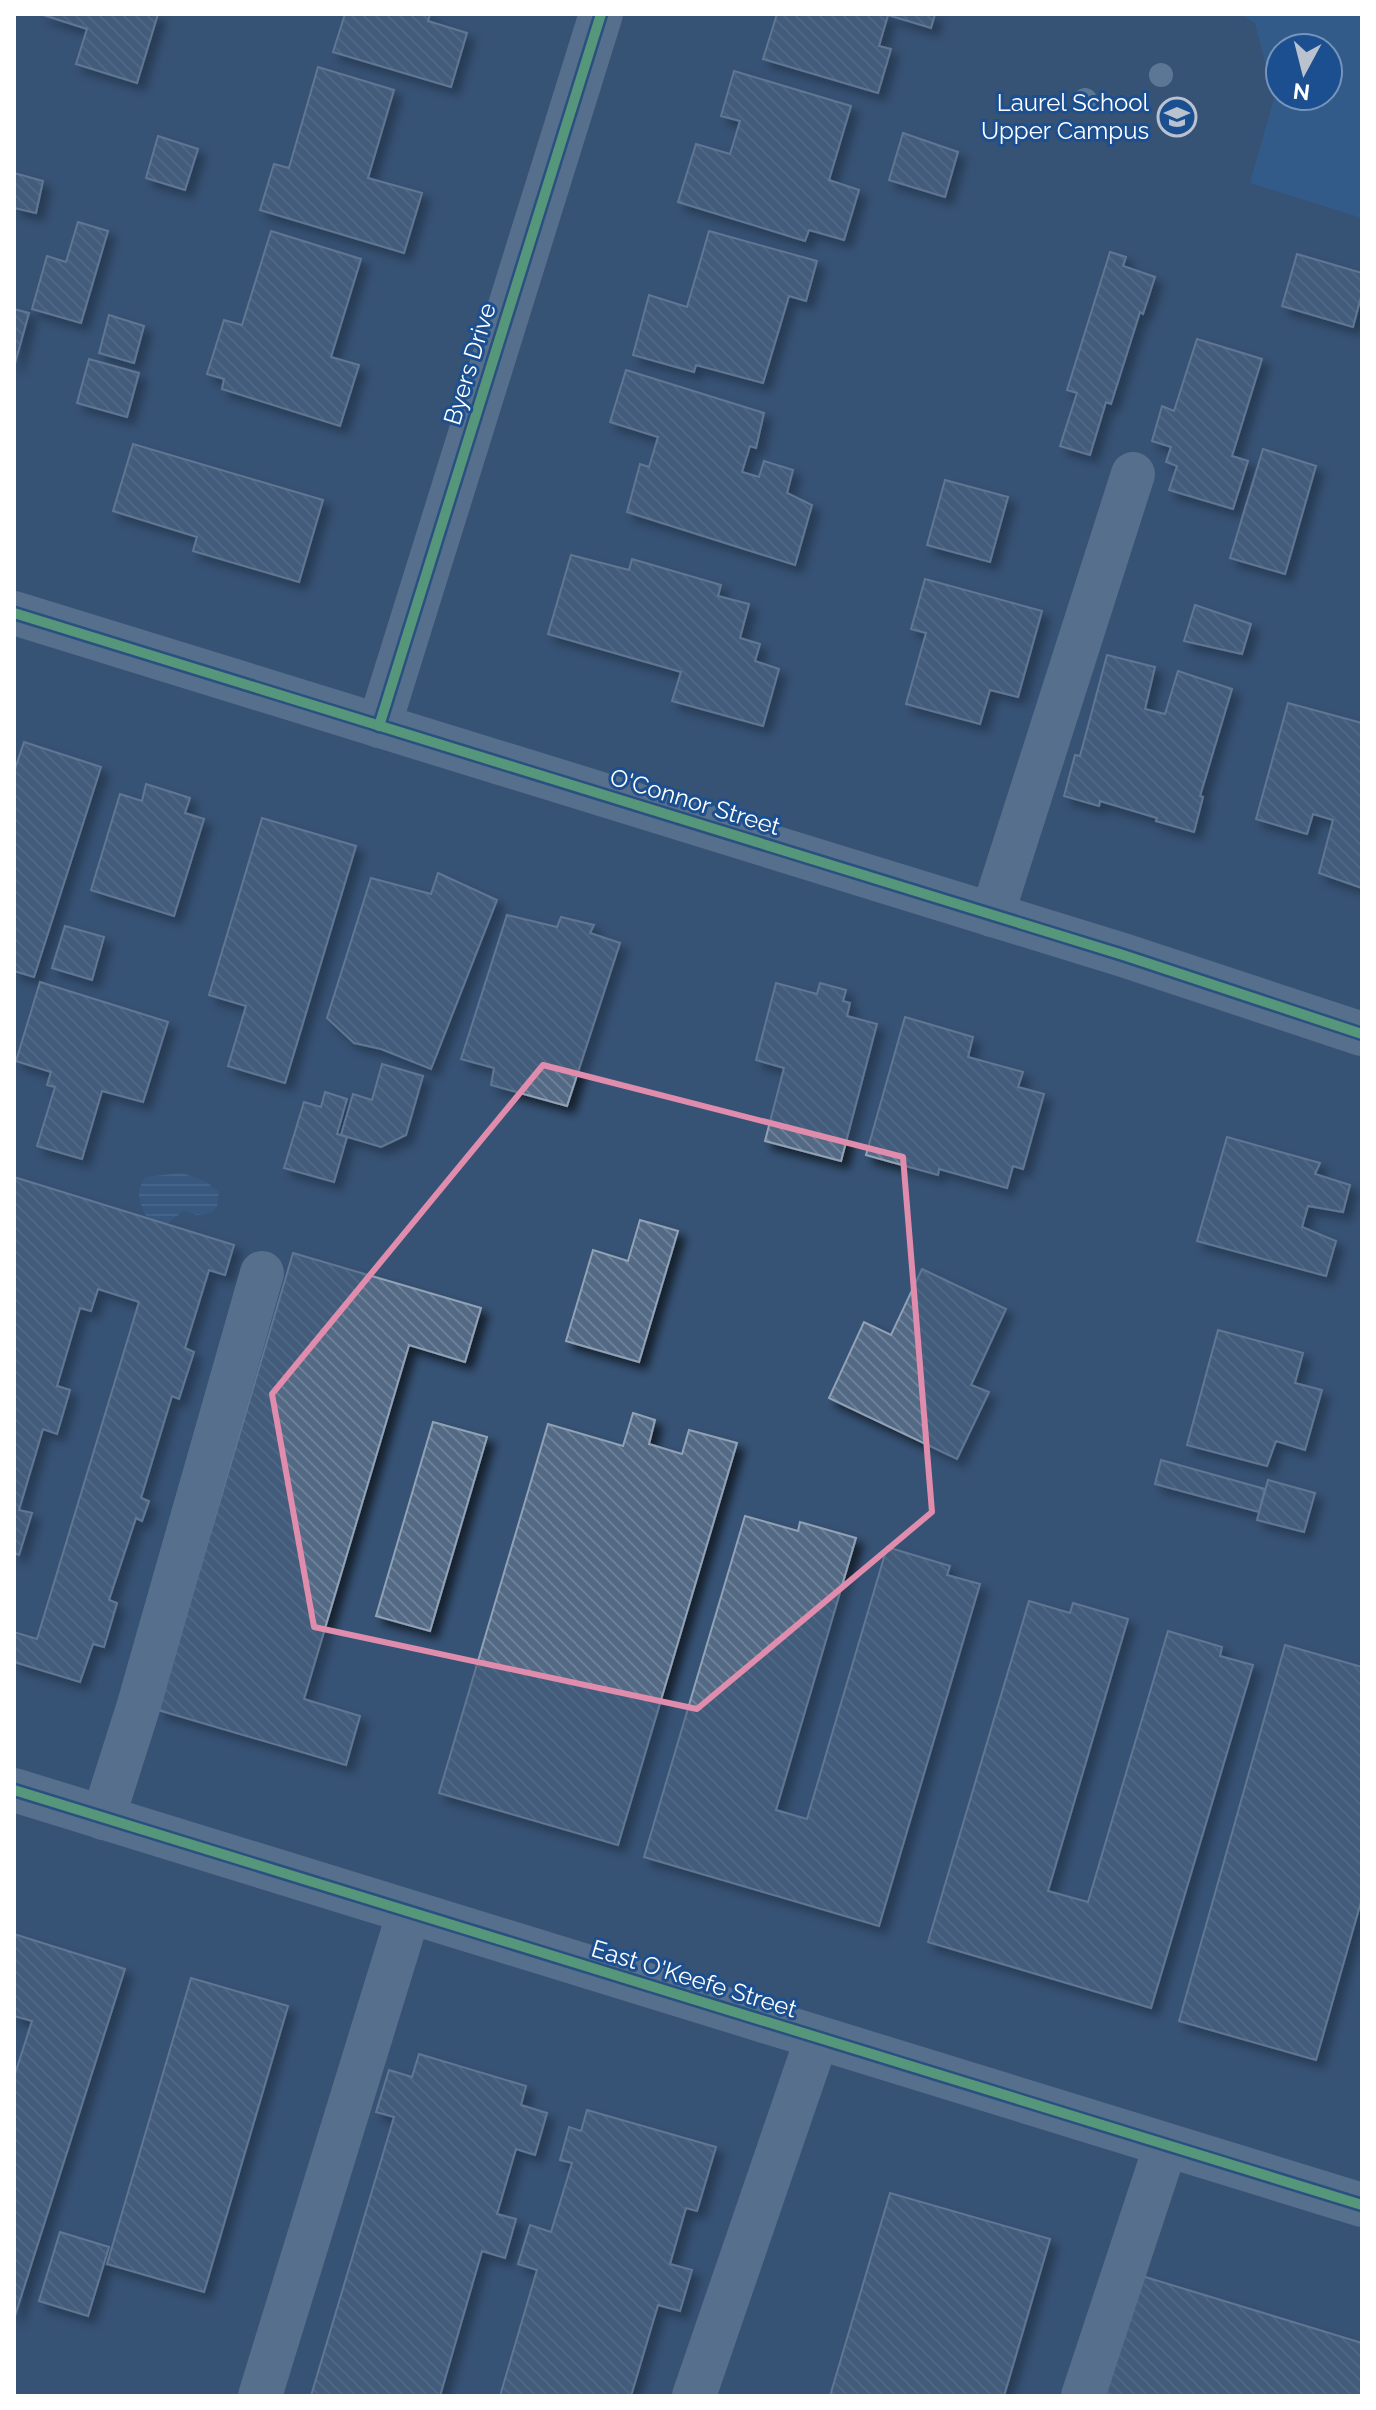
<svg xmlns="http://www.w3.org/2000/svg" width="1376" height="2410" viewBox="0 0 1376 2410" font-family="Raleway,sans-serif">
<style>
.grass{fill:#2f66a5;fill-rule:evenodd}
.water{fill:url(#water-rules)}
.building{fill:url(#building-back-hatch);stroke:#92a2b6;stroke-width:2;filter:url(#shadow)}
.lines{fill:none;stroke-linecap:round;stroke-linejoin:round}
.minor{stroke:#7d92a8;stroke-width:44}
.cycleway-casing{stroke:#1b4f8f;stroke-width:15}
.cycleway{stroke:#7ce984;stroke-width:10}
.tree{fill:#8aa2be}
.marked{fill:none;stroke:#e08cad;stroke-width:6;stroke-linejoin:round}
.labels{text-anchor:middle;stroke-width:6;stroke-linejoin:round;paint-order:stroke}
.poi-label{font-size:24px;fill:#fff;stroke:#1b4f8f;text-anchor:end}
.street-label{font-size:24px;fill:#fff;stroke:#1b4f8f}
</style>
<defs>
<pattern id="water-rules" width="6" height="5" patternUnits="userSpaceOnUse" patternTransform="scale(2)"><rect width="6" height="5" fill="#3b618d"/><path d="M0 2.5h6" fill="none" stroke="#58799e"/></pattern>
<pattern id="building-back-hatch" width="6" height="6" patternUnits="userSpaceOnUse" patternTransform="scale(2)"><rect width="6" height="6" fill="#526984"/><path d="M-1 5l2 2M0 0l6 6M5-1l2 2" fill="none" stroke="#6c8096"/></pattern>
<filter id="shadow"><feDropShadow dx="7" dy="7" stdDeviation="4" flood-color="#0009"/></filter>
</defs>
<rect width="100%" height="100%" fill="#365274"/>
<path class="grass" d="M1240 14H1362V218L1250 183 1274 99 1255 23ZM1280 48H1328V96H1280Z"/>
<path class="water" d="M182 1173 205 1181 219 1192 217 1206 211 1213 197 1215 183 1211 167 1224 147 1218C139 1201 135 1194 145 1177Z"/>
<g class="building">
<polygon points="40,14 158,14 137,83 76,64 87,29"/>
<polygon points="345,14 430,14 428,21 467,33 451,87 333,52"/>
<polygon points="777,14 935,14 931,28 888,15 879,46 891,49 878,93 763,59"/>
<polygon points="318,67 394,90 368,178 422,193 404,253 260,210 274,164 289,168"/>
<polygon points="734,71 851,106 829,180 859,190 844,240 809,230 805,241 678,202 696,144 730,154 740,121 721,116"/>
<polygon points="903,133 958,152 945,197 889,180"/>
<polygon points="158,136 198,149 185,190 146,178"/>
<polygon points="14,173 43,181 36,213 14,208"/>
<polygon points="78,222 108,231 81,323 32,309 47,256 66,262"/>
<polygon points="271,231 361,259 331,357 359,365 340,426 222,389 224,379 207,374 224,320 242,325"/>
<polygon points="709,231 817,261 806,301 789,296 763,383 696,365 694,372 633,355 649,295 687,307"/>
<polygon points="1110,252 1126,257 1123,266 1155,277 1143,314 1140,312 1111,404 1106,402 1090,455 1060,446 1077,393 1067,390"/>
<polygon points="1297,254 1362,273 1362,293 1353,327 1282,306"/>
<polygon points="14,309 29,313 14,367"/>
<polygon points="109,315 144,326 134,363 99,353"/>
<polygon points="1197,339 1262,359 1232,456 1248,461 1233,509 1169,490 1177,466 1166,462 1171,447 1152,441 1162,406 1174,411"/>
<polygon points="89,359 139,373 127,417 77,403"/>
<polygon points="626,370 764,413 756,448 750,446 742,472 759,477 764,461 793,470 787,493 812,505 795,565 627,512 640,464 649,467 658,437 610,422"/>
<polygon points="133,444 323,500 299,582 193,551 197,537 113,511"/>
<polygon points="1263,449 1316,466 1285,574 1230,558"/>
<polygon points="945,480 1008,497 990,562 927,545"/>
<polygon points="571,555 629,570 632,559 721,585 718,596 749,604 740,638 760,644 755,661 779,669 763,726 672,701 681,672 548,634"/>
<polygon points="925,579 1042,611 1018,697 990,690 980,724 906,704 926,633 911,629"/>
<polygon points="1195,605 1251,624 1242,654 1184,641"/>
<polygon points="1107,655 1155,667 1145,709 1165,714 1178,671 1232,689 1200,796 1203,797 1194,832 1156,821 1157,818 1100,801 1099,806 1064,796 1075,755 1080,756"/>
<polygon points="1288,703 1362,723 1362,888 1319,873 1333,820 1313,814 1307,834 1256,819"/>
<polygon points="24,742 101,767 34,977 14,971 14,772"/>
<polygon points="146,784 190,798 185,813 204,819 174,916 91,890 120,794 142,801"/>
<polygon points="262,818 356,846 285,1083 228,1066 246,1006 209,995"/>
<polygon points="438,873 497,900 431,1069 381,1049 354,1043 327,1018 371,878 431,894"/>
<polygon points="507,915 557,927 561,917 594,925 590,933 620,943 567,1106 491,1085 494,1068 461,1059"/>
<polygon points="65,926 104,937 92,980 52,968"/>
<polygon points="40,982 168,1022 143,1102 102,1091 82,1159 37,1146 55,1087 47,1085 51,1072 16,1061"/>
<polygon points="776,983 817,994 820,983 846,990 843,1001 850,1003 847,1016 877,1024 841,1161 765,1141 784,1068 756,1060"/>
<polygon points="905,1017 973,1037 968,1057 1023,1072 1018,1087 1044,1094 1023,1169 1013,1166 1007,1188 939,1169 938,1175 866,1155"/>
<polygon points="382,1064 423,1076 406,1135 381,1147 341,1135 353,1094 372,1100"/>
<polygon points="325,1092 347,1099 337,1134 347,1137 334,1182 284,1168 304,1102 321,1107"/>
<polygon points="1227,1137 1320,1163 1315,1174 1350,1185 1343,1212 1308,1206 1302,1227 1336,1241 1326,1276 1197,1241"/>
<polygon points="14,1177 234,1245 225,1275 209,1270 185,1348 194,1352 179,1399 172,1396 141,1498 149,1501 142,1521 136,1518 109,1600 117,1603 104,1647 93,1644 80,1682 14,1662 14,1632 37,1639 139,1302 98,1289 91,1311 80,1308 57,1386 70,1390 57,1434 43,1429 19,1510 32,1513 19,1555 14,1553"/>
<polygon points="640,1220 678,1231 639,1362 566,1341 593,1250 628,1261"/>
<polygon points="293,1253 481,1308 465,1362 409,1345 304,1699 360,1716 346,1765 158,1710"/>
<polygon points="922,1269 1006,1309 971,1385 989,1392 957,1459 829,1398 864,1322 891,1335"/>
<polygon points="1218,1330 1303,1353 1295,1383 1322,1390 1305,1450 1276,1441 1267,1466 1187,1445"/>
<polygon points="633,1413 655,1420 649,1444 682,1454 689,1430 737,1443 618,1845 439,1793 548,1424 623,1446"/>
<polygon points="433,1422 487,1437 430,1631 376,1616"/>
<polygon points="1161,1460 1265,1489 1259,1512 1155,1484"/>
<polygon points="1268,1480 1315,1493 1304,1532 1257,1520"/>
<polygon points="745,1516 798,1531 800,1522 856,1538 776,1810 807,1819 887,1547 950,1566 947,1575 980,1584 879,1926 644,1857"/>
<polygon points="1029,1601 1070,1613 1073,1603 1128,1619 1048,1891 1088,1902 1168,1631 1222,1647 1220,1656 1253,1665 1151,2008 928,1942"/>
<polygon points="1285,1645 1362,1667 1362,1898 1316,2060 1179,2021"/>
<polygon points="14,1934 125,1969 14,2319 14,2077 32,2021 14,2016"/>
<polygon points="191,1978 288,2006 204,2292 107,2264"/>
<polygon points="419,2054 526,2086 521,2105 547,2113 535,2155 516,2149 497,2214 516,2219 505,2258 482,2251 440,2396 311,2396 394,2117 376,2112 389,2070 412,2077"/>
<polygon points="587,2110 716,2147 697,2211 686,2208 670,2264 692,2270 680,2311 658,2305 631,2396 500,2396 537,2270 518,2264 530,2225 551,2232 572,2163 560,2160 569,2127 581,2131"/>
<polygon points="890,2193 1050,2239 1004,2396 830,2396"/>
<polygon points="60,2232 109,2247 88,2316 39,2301"/>
<polygon points="1142,2276 1362,2343 1362,2396 1105,2396"/>
</g>
<g class="lines">
<g class="minor">
<polyline points="14,613 1123,955 1362,1034"/>
<polyline points="379,726 601,14"/>
<polyline points="992,915 1133,474"/>
<polyline points="14,1790 1362,2205"/>
<polyline points="103,1818 138,1708 262,1273"/>
<polyline points="260,2396 409,1912"/>
<polyline points="694,2396 817,2038"/>
<polyline points="1083,2396 1166,2145"/>
</g>
<defs>
<g id="cycleway">
<polyline points="14,613 1123,955 1362,1034"/>
<polyline points="379,726 601,14"/>
<polyline points="14,1790 1362,2205"/>
</g>
</defs>
<use href="#cycleway" class="cycleway-casing"/>
<use href="#cycleway" class="cycleway"/>
</g>
<g class="tree">
<circle cx="1161" cy="75" r="12"/>
<circle cx="1085" cy="100" r="12"/>
</g>
<path d="M0 0H1376V2410H0ZM543 1065 903 1157 932 1512 697 1709 314 1627 272 1394Z" fill="#365274" fill-opacity=".55" fill-rule="evenodd"/>
<path class="marked" d="M543 1065 903 1157 932 1512 697 1709 314 1627 272 1394Z"/>
<defs>
<symbol id="school-ring" viewBox="-11 -11 22 22"><circle r="9.5" fill="#1b4f8f" stroke="#b9c2ce" stroke-width="1.5"/><path d="M0-5L7-2L0 1L-7-2ZM-4 1L0 2.5L4 1V4Q0 6-4 4Z" fill="#b9c2ce"/></symbol>
</defs>
<g fill-rule="evenodd">
<use href="#school-ring" x="1155" y="95" width="44" height="44"/>
</g>
<g class="labels">
<g class="poi-label">
<text x="1149" y="111">Laurel School<tspan x="1149" dy="28">Upper Campus</tspan></text>
</g>
<g class="street-label">
<text transform="translate(470 364) rotate(-73)" y="8">Byers Drive</text>
<text transform="translate(695 802) rotate(17)" y="8">O'Connor Street</text>
<text transform="translate(694 1979) rotate(17)" y="8">East O'Keefe Street</text>
</g>
</g>
<rect width="1376" height="2410" fill="none" stroke="#ffffff" stroke-width="32"/>
<g transform="translate(1304 72) rotate(187)"><circle r="38" fill="#1b4f8f" stroke="#7695bc" stroke-width="2"/>
<path d="M0-6L14 30L0 20L-14 30Z" fill="#b9c2ce"/>
<text y="-12" font-size="22" font-weight="bold" text-anchor="middle" fill="#ffffff">N</text>
</g>
</svg>
